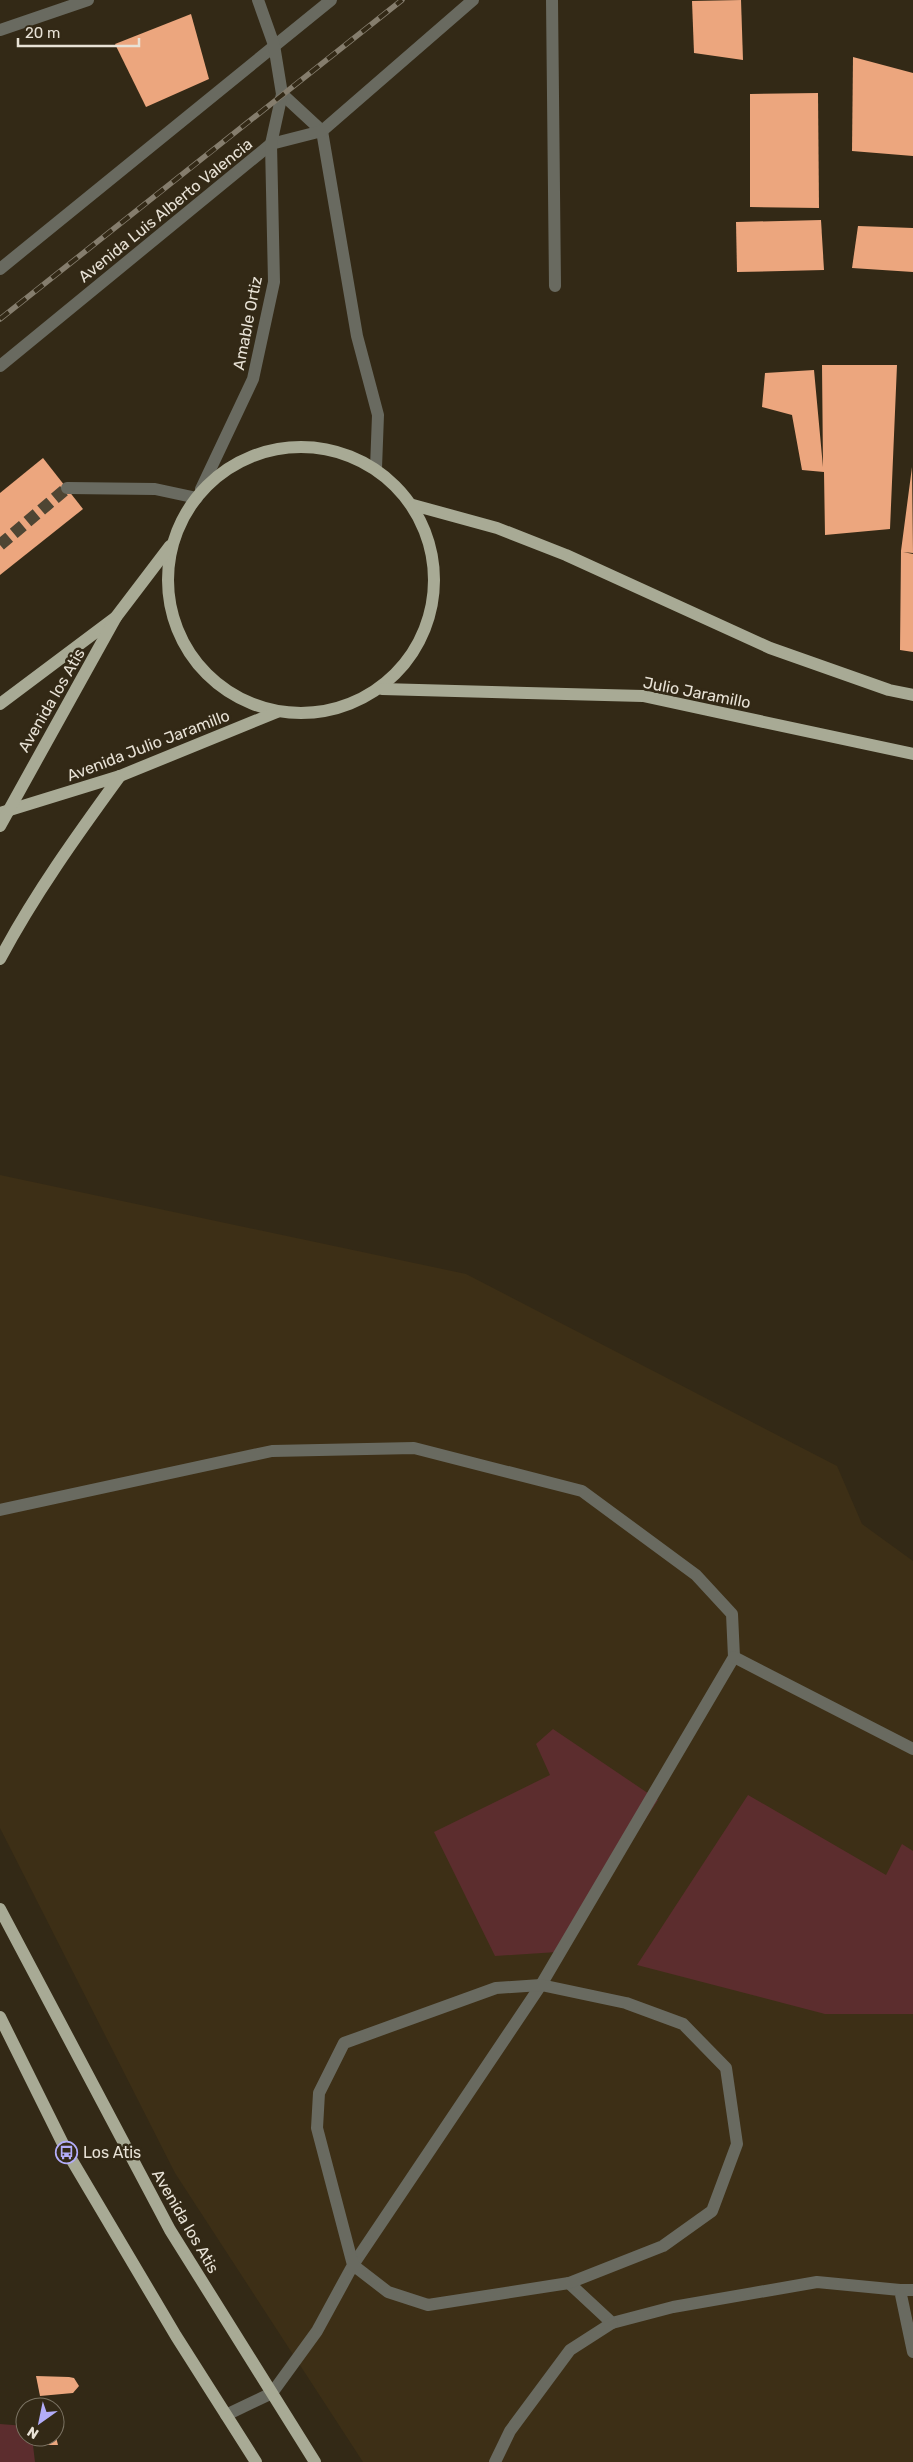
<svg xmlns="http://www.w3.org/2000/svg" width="913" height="2462" viewBox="0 0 913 2462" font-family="Rubik,sans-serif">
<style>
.built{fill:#3d2f16}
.green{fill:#5c2d2e}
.building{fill:#eca67e}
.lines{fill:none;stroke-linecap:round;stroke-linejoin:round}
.minor-tunnel{stroke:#4e4533;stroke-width:12;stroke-dasharray:12 6;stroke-linecap:butt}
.minor{stroke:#696a60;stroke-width:12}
.major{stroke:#a8aa95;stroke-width:12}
.rail-casing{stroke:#857d6d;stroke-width:5.5}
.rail{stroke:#332916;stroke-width:4;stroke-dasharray:11;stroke-linecap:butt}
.labels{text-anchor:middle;stroke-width:5;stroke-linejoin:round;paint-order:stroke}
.street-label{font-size:16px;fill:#e8e2d6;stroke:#332916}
.poi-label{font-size:16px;fill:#e8e2d6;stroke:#332916;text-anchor:start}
</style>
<rect width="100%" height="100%" fill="#332916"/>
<polygon class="built" points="0,1175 466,1274 837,1466 862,1524 913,1561 913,2462 363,2462 175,2173 0,1828"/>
<g class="green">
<polygon points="553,1729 658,1800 557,1952 495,1956 434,1832 550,1775 536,1744"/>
<polygon points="748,1795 886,1875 902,1844 913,1851 913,2014 825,2014 637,1965"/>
<polygon points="0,2424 25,2426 25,2437 32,2437 35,2462 0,2462"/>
</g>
<g class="building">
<polygon points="741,0 743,60 694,53 692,1"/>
<polygon points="191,14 209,79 146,107 115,44"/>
<polygon points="853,57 913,73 913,156 852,151"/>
<polygon points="818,93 819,208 750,207 750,94"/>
<polygon points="821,220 824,270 737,272 736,222"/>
<polygon points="858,226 913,228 913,272 852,268"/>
<polygon points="822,365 897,365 890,529 825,535 824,472 802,470 792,415 762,407 765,373 814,370 823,467"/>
<polygon points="43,458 83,509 0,575 0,493"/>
<polygon points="912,467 913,553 903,552 913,554 913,652 900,650 901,551"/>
<polygon points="36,2376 69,2377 74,2378 79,2386 73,2393 40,2396"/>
<polygon points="41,2437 56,2437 58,2445 42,2445"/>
</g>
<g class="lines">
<polyline class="minor-tunnel" points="0,545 67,488"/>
<g class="minor">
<polyline points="552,0 555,286"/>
<polyline points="0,30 88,0"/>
<polyline points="282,94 322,131 357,336 378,415 376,468"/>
<polyline points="0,269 331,0"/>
<polyline points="0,366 271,144 322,131 473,0"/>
<polyline points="67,488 155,489 197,498"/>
<polyline points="201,489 253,379 274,282 271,144 282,94 274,45 258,0"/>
<polyline points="0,1510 272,1451 414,1448 582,1491 696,1575 732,1614 734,1657 541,1985 353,2265"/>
<polyline points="734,1657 913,1749"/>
<polyline points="569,2283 612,2323 673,2307 817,2282 900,2290 913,2352"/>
<polyline points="900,2290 913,2290"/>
<polyline points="226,2415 272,2393 317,2331 353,2265 388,2292 428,2305 569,2283 663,2246 712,2211 737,2144 726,2068 683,2024 626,2003 541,1985 496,1988 344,2043 319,2093 317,2128 353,2265"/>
<polyline points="495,2462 510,2431 570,2350 612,2323"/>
</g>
<g class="major">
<circle cx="301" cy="580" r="133"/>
<polyline points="413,505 497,528 566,555 770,648 889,690 913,695"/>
<polyline points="382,689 643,696 913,754"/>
<polyline points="0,704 116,617 170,546"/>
<polyline points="0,813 120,776 277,712"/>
<polyline points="0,826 116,617"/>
<path d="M0 959C34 895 77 835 120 776"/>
<polyline points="0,1909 170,2230 315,2462"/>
<polyline points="0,2017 67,2152 176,2336 256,2462"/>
</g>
<defs>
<polyline id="rail" points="0,319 402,0"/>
</defs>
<use href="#rail" class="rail-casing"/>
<use href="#rail" class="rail"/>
</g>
<defs>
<symbol id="bus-ring" viewBox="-11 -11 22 22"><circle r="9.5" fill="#332916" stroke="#b3adf9" stroke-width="1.5"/><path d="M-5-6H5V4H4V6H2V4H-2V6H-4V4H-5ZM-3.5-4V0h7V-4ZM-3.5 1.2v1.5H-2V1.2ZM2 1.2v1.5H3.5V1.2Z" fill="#b3adf9"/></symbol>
</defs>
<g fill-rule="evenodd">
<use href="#bus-ring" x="54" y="2140" width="25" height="25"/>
</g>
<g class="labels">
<g class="street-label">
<text transform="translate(165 210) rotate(-39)" y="6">Avenida Luis Alberto Valencia</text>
<text transform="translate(247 323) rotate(-79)" y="6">Amable Ortiz</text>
<text transform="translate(697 692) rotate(11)" y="6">Julio Jaramillo</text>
<text transform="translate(51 700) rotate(-60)" y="6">Avenida los Atis</text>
<text transform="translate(148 745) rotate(-21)" y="6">Avenida Julio Jaramillo</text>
<text transform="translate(186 2221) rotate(60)" y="6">Avenida los Atis</text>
</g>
<g class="poi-label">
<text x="83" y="2158">Los Atis</text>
</g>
</g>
<g transform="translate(40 2422) rotate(213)"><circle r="24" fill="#332916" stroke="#7b7363"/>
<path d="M0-4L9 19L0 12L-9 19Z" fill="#b3adf9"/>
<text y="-8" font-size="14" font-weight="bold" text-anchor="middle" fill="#e8e2d6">N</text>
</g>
<path d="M18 38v8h121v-8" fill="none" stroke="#e8e2d6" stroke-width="2.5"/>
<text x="25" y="38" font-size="15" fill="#e8e2d6" stroke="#332916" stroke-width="4" paint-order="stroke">20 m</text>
</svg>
